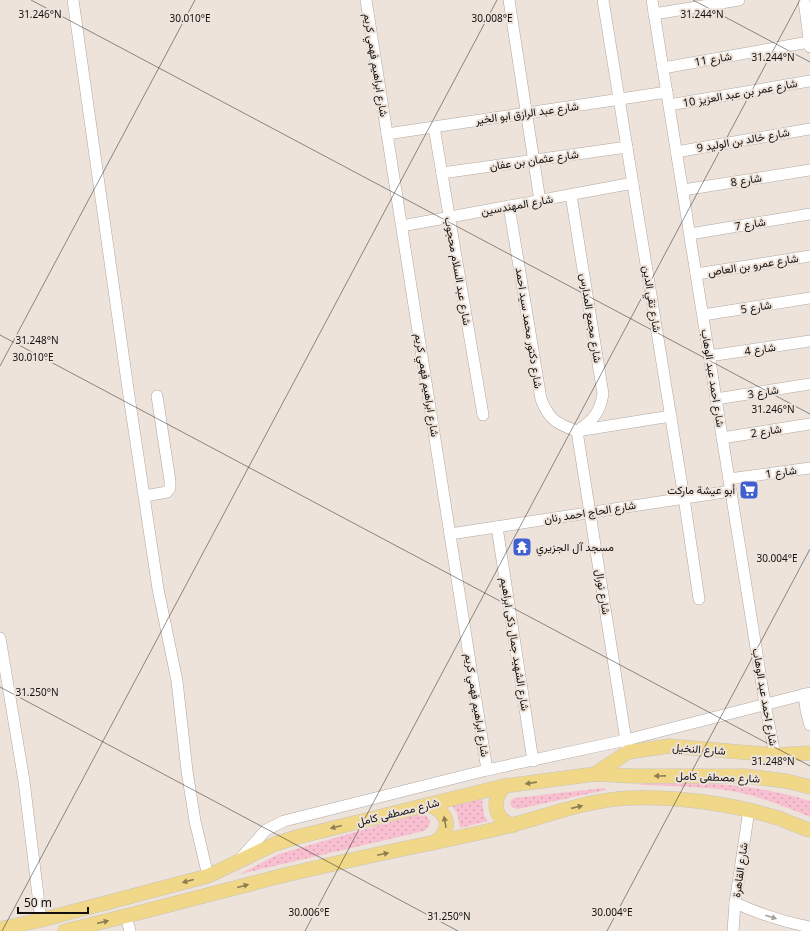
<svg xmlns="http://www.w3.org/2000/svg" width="810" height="931" viewBox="0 0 810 931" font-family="'Noto Sans',Vazirmatn,sans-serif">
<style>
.grass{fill:url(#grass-dots)}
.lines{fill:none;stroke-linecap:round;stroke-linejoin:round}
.minor-casing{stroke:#b1a7a0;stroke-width:12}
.major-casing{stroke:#c6c5c5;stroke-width:15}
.minor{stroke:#fff;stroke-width:11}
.major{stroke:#f1d788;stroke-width:14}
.oneway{fill:#8d7d50}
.oneway2{fill:#a09f9e}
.ticks{fill:none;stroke:#120f0c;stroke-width:1;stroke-opacity:0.45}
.labels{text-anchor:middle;stroke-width:4;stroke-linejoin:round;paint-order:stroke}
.street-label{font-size:11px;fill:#120f0c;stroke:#ede3db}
.poi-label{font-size:11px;fill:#120f0c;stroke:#ede3db;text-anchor:end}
.ticks-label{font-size:10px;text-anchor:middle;fill:#120f0c;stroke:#ede3db;stroke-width:4;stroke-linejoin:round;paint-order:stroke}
</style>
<defs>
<pattern id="grass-dots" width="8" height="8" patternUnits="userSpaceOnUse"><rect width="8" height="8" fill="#f8bfd0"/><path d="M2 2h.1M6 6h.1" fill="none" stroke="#d4a3b1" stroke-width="1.8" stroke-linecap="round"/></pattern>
</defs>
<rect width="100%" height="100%" fill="#ede3db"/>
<g class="grass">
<path d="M654 781C706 782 760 785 810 801V817C789 808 768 800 746 794 711 786 675 786 639 785Z"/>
<polygon points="604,788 606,790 518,809 513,808 510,804 511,800 515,798"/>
<polygon points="482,799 484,815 488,821 460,828 457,813 452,806"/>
<polygon points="421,813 427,816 430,821 429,827 424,831 240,874 279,854"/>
</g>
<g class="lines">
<defs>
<g id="minor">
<polyline points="73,0 129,396 158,589 177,681 187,771 195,821 208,876"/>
<polyline points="366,0 487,770"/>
<polyline points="509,0 540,201"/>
<polyline points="603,0 684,498 699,599"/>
<polyline points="652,0 765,704 775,755"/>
<polyline points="804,0 810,47"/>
<polyline points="654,14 739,0"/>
<polyline points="663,68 809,42"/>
<polyline points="669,105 810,81"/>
<polyline points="434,127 483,415"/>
<polyline points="387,134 667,92"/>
<polyline points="676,152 810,129"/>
<polyline points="442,173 627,147"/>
<polyline points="683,190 810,170"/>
<path d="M571 195 603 394C600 412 594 419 579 430"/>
<path d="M509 206 541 399C549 420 557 424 577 431L671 416"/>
<polyline points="402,226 633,183"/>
<polyline points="690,234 810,214"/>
<polyline points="696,274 810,256"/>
<polyline points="703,315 810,298"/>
<polyline points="709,356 810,341"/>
<polyline points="716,399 810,384"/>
<polyline points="577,431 627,747"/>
<polyline points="722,438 810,424"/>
<polyline points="729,479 810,468"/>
<polyline points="145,496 167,492 170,488 170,481 157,396"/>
<polyline points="497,527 533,761"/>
<polyline points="450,534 731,491"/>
<polyline points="0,638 24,781 41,920"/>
<polyline points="804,694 806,710 810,725"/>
<polyline points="239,860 266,830 284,821 487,770 626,740 810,693"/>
<path d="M735 903C760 914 784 922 810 927"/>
<polyline points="126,916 130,931"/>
<polyline points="733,931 735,903 749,810"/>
</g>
<g id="major">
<polyline points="595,774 628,752 669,746 775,755 810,753"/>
<path d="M504 786C491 802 494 817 512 826"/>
<path d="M428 805C449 811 453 830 434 843"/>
<polyline points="0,929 41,920 208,876 275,844 297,837 504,786 595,774 632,776 744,776 786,781 810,787"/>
<path d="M65 931C136 914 207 895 277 877 347 860 418 846 488 831 535 821 581 800 630 798 676 796 733 804 778 818 789 822 799 827 810 830"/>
</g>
</defs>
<use href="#minor" class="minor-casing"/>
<use href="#major" class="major-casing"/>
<use href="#minor" class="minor"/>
<use href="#major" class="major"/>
</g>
<defs><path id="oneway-solid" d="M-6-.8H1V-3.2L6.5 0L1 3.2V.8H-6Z"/></defs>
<g class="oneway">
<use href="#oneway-solid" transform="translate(660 776) rotate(179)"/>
<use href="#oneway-solid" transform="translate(531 783) rotate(172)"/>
<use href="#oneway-solid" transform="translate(577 807) rotate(-13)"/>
<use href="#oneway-solid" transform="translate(445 822) rotate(-100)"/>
<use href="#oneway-solid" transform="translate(336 827) rotate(166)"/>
<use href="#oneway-solid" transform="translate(383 854) rotate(-12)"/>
<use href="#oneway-solid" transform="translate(188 881) rotate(165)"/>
<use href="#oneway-solid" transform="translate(243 886) rotate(-15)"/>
<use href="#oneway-solid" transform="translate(103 922) rotate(-13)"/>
</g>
<use class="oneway2" href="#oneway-solid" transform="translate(771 917) rotate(17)"/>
<path class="ticks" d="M31 0 810 414M693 0 810 62M0 335 810 766M0 366 195 0M0 687 458 931M2 931 497 0M305 931 800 0M607 931 810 549"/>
<defs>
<symbol id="supermarket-square" viewBox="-11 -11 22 22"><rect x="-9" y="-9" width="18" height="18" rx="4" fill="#4060d2" stroke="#ede3db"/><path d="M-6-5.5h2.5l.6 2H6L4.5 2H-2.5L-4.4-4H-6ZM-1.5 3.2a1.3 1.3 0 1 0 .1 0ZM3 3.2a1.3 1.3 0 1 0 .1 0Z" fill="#fff"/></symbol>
<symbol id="temple-square" viewBox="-11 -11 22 22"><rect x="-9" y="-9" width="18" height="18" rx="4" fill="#4060d2" stroke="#ede3db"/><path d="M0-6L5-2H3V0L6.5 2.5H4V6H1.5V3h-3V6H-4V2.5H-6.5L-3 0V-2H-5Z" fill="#fff"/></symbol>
</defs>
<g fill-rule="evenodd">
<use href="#supermarket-square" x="738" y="479" width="22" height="22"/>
<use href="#temple-square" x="511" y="536" width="22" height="22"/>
</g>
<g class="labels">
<g class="street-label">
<text transform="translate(713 59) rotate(-10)" y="4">شارع 11</text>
<text transform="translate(376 65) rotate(81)" y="4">شارع ابراهيم فهمي كريم</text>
<text transform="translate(740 93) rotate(-10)" y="4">شارع عمر بن عبد العزيز 10</text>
<text transform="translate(527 113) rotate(-8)" y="4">شارع عبد الرازق ابو الخير</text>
<text transform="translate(743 140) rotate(-10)" y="4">شارع خالد بن الوليد 9</text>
<text transform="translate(534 160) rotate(-8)" y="4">شارع عثمان بن عفان</text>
<text transform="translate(746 180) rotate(-9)" y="4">شارع 8</text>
<text transform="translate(517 205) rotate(-10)" y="4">شارع المهندسين</text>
<text transform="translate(750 224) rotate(-9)" y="4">شارع 7</text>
<text transform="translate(753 265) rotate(-9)" y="4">شارع عمرو بن العاص</text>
<text transform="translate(458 271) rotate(80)" y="4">شارع عبد السلام محجوب</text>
<text transform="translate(652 299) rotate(81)" y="4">شارع تقي الدين</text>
<text transform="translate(756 307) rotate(-9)" y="4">شارع 5</text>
<text transform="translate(591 318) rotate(81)" y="4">شارع مجمع المدارس</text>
<text transform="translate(529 328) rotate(81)" y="4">شارع دكتور محمد سيد احمد</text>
<text transform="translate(760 349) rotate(-8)" y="4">شارع 4</text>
<text transform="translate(713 378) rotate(81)" y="4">شارع احمد عبد الوهاب</text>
<text transform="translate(427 385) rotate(81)" y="4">شارع ابراهيم فهمي كريم</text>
<text transform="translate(763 392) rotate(-9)" y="4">شارع 3</text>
<text transform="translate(766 431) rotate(-9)" y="4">شارع 2</text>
<text transform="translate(781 472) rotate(-8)" y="4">شارع 1</text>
<text transform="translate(590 512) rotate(-9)" y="4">شارع الحاج احمد رنان</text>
<text transform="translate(603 592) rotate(81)" y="4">شارع نورال</text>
<text transform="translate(515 644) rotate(81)" y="4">شارع الشهيد جمال ذكى ابراهيم</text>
<text transform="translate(765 697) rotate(80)" y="4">شارع احمد عبد الوهاب</text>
<text transform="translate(477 705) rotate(81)" y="4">شارع ابراهيم فهمي كريم</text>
<text transform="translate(699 749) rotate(4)" y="4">شارع النخيل</text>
<text transform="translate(718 777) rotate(2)" y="4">شارع مصطفى كامل</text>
<text transform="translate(398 812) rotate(-14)" y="4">شارع مصطفى كامل</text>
<text transform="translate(740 870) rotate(-82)" y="4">شارع القاهرة</text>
</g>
<g class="poi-label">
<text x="735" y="494">أبو عيشة ماركت</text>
<text x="536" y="551" text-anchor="start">مسجد آل الجزيري</text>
</g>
</g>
<g class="ticks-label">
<text x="702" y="18">31.244°N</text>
<text x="40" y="18">31.246°N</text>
<text x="190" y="22">30.010°E</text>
<text x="492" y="22">30.008°E</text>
<text x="773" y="61">31.244°N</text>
<text x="37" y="344">31.248°N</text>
<text x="33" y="361">30.010°E</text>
<text x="773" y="413">31.246°N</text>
<text x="777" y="562">30.004°E</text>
<text x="37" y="696">31.250°N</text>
<text x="773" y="765">31.248°N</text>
<text x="309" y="916">30.006°E</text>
<text x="612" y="916">30.004°E</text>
<text x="449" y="920">31.250°N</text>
</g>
<path d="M18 907v6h70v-6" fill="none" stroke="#120f0c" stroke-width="2"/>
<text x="24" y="907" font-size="12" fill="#120f0c" stroke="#ede3db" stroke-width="3" paint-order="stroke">50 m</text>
</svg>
